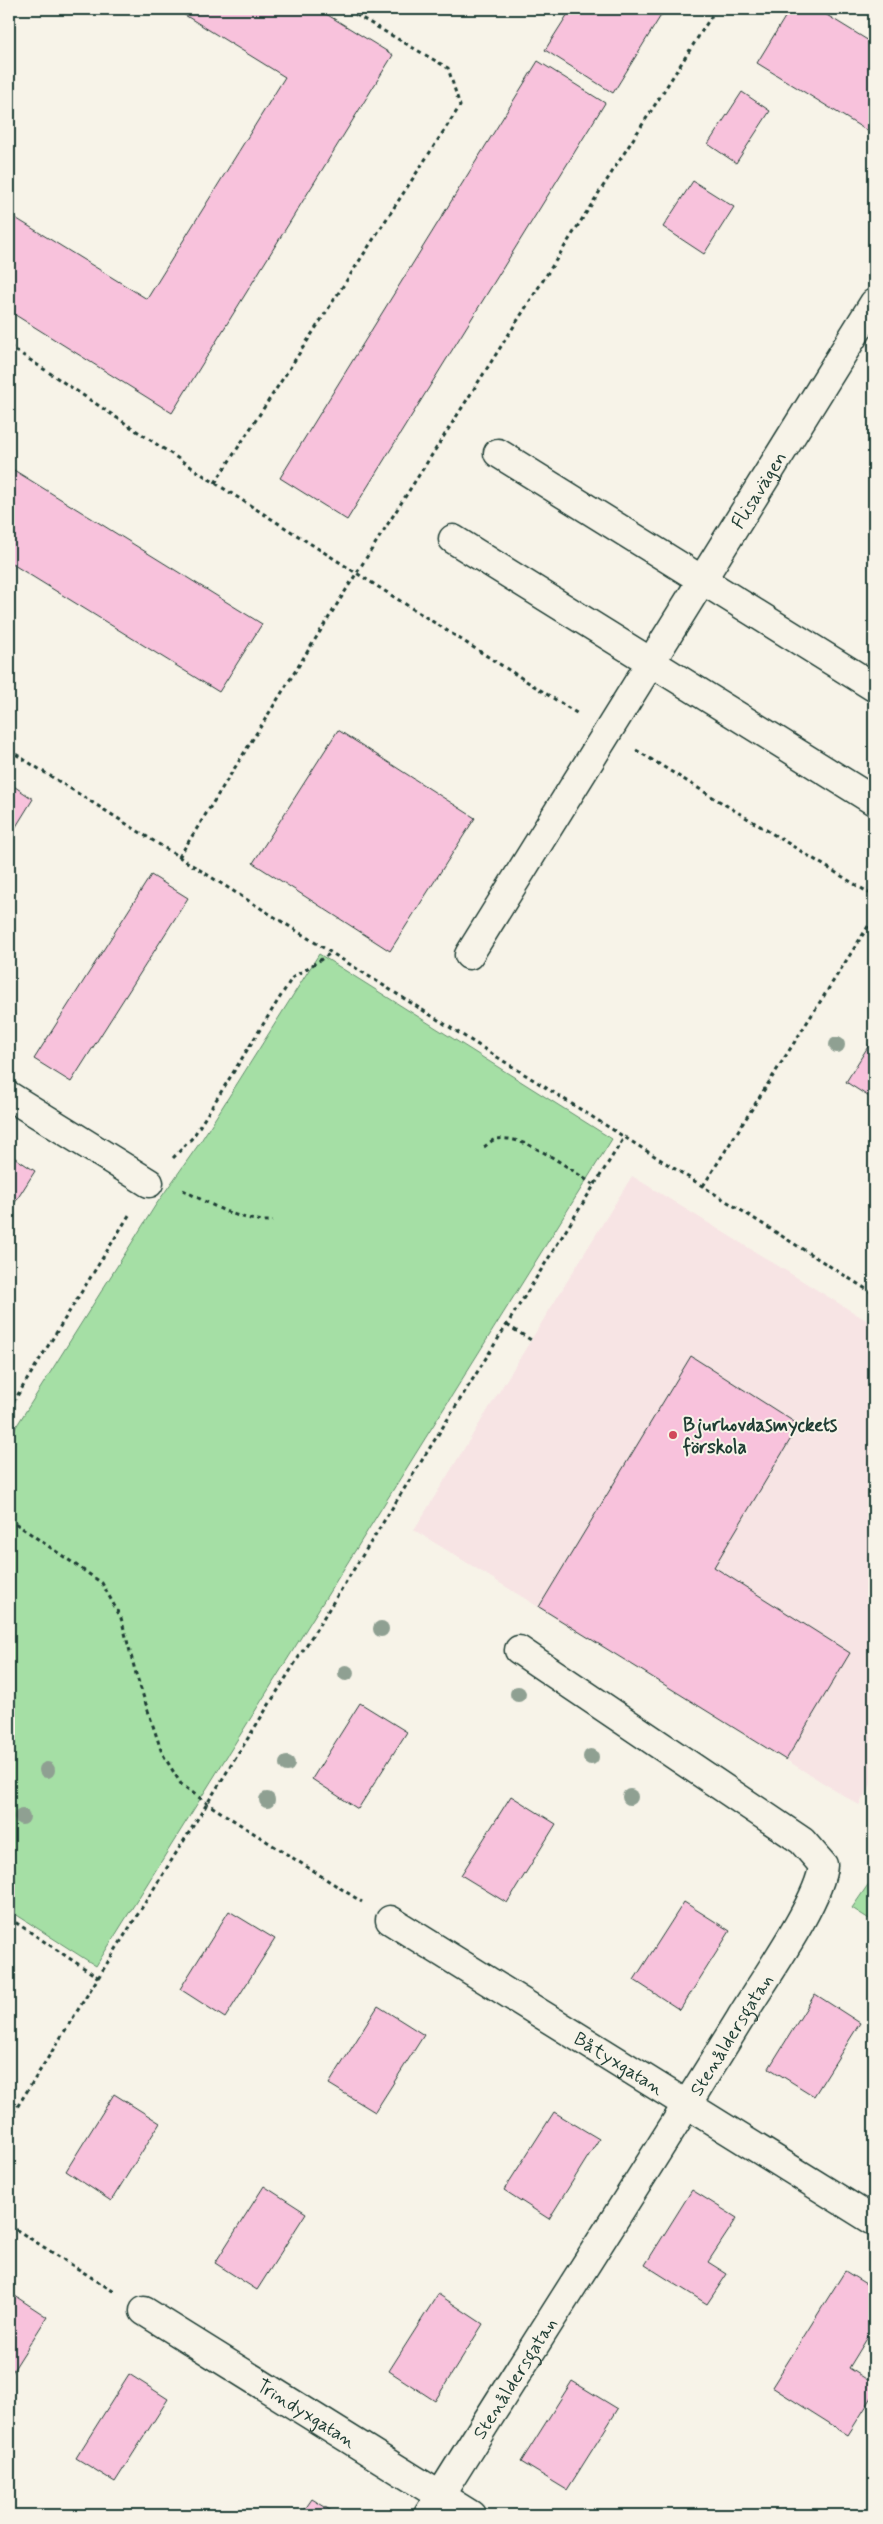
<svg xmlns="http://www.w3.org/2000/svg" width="883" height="2524" viewBox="0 0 883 2524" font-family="Mynerve,sans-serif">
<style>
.built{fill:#f7e4e4}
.green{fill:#a5dfa5;stroke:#628e6c}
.building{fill:#f8c2dc;stroke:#1f3d34}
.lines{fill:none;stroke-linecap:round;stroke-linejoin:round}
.minor-casing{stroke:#1f3d34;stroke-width:31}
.path{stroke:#1f3d34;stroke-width:3;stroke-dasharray:4 4;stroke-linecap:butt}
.minor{stroke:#f7f3e8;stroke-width:28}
.tree{fill:#8fa092}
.poi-dot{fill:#d1495b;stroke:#f7f3e8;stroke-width:2}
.labels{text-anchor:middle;stroke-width:4;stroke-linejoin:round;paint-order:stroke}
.street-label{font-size:19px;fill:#1f3d34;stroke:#f7f3e8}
.poi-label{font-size:19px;font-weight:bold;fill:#1f3d34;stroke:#f7f3e8;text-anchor:start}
</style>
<rect width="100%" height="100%" fill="#f7f3e8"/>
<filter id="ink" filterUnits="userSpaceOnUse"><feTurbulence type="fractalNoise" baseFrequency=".02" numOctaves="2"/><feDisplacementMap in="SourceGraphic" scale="10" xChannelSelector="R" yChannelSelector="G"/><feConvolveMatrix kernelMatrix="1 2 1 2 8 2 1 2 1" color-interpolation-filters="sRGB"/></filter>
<g filter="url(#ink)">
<polygon class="built" points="632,1176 874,1325 874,1780 859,1805 414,1530"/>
<g class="green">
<polygon points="319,954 612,1139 96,1966 9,1910 9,1438 155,1206 199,1144"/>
<polygon points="874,1876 874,1922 852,1908"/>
</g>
<g class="building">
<polygon points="175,9 318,9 393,55 172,413 9,311 9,214 147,299 285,77"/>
<polygon points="571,9 665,9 613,93 545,50"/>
<polygon points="790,9 817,9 874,44 874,135 757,63"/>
<polygon points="538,61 605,103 347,520 280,478"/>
<polygon points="742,92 770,111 736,163 708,144"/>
<polygon points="693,181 734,207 704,254 663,227"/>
<polygon points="9,467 262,624 219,692 9,562"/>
<polygon points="338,730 475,818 390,951 253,863"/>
<polygon points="9,783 33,799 9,838"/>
<polygon points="151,875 188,898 71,1082 34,1059"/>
<polygon points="874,1037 874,1100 846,1082"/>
<polygon points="9,1154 35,1171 9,1212"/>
<polygon points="691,1356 799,1425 714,1567 850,1653 786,1760 539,1607"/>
<polygon points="360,1703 407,1732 358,1809 312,1779"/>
<polygon points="511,1796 556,1824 507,1903 461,1875"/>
<polygon points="684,1902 730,1931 680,2010 634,1980"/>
<polygon points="229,1911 275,1939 225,2018 180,1989"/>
<polygon points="815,1994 860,2023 814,2096 769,2068"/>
<polygon points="378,2006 424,2035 375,2112 329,2084"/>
<polygon points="114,2094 160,2123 111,2201 66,2171"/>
<polygon points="554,2112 599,2139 549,2219 504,2190"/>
<polygon points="264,2186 306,2213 257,2290 215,2263"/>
<polygon points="692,2190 737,2218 708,2262 727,2274 707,2304 645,2265"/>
<polygon points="845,2271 874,2289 874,2327 849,2368 874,2384 874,2394 848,2435 772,2387"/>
<polygon points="9,2292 47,2317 9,2377"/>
<polygon points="438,2294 483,2324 435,2401 389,2371"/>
<polygon points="129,2374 168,2399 115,2482 76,2458"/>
<polygon points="572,2381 618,2409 567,2490 521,2462"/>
<polygon points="312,2499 338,2515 301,2515"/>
</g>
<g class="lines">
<defs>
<g id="minor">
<polyline points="498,453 874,687"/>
<polyline points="453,539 874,801"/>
<path id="s1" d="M469 955 874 303"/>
<polyline points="9,1096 149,1183"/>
<path id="s2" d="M390 1920 874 2221"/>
<path id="s3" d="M144 2311 471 2515"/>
<path id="s4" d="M428 2515C531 2349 638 2185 740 2019 760 1985 821 1900 823 1865L802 1841 519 1650"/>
</g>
</defs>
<use href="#minor" class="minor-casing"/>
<g class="path">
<polyline points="9,346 215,483 578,714"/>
<polyline points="215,483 460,106 448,68 346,9"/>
<polyline points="9,750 874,1294"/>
<polyline points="636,750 874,896"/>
<polyline points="179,857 356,574 716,9"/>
<path d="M484 1147C488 1144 493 1139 497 1139 525 1134 571 1170 594 1185"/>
<polyline points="173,1158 193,1137 292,978 331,953"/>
<polyline points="703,1186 874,917"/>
<path d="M183 1190C212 1205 240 1222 273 1221"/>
<polyline points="507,1325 531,1340"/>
<polyline points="9,1409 131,1212"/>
<polyline points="9,1519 102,1583 121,1618 136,1674 162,1753 181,1784 208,1804 362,1902"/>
<polyline points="9,1918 99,1978"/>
<polyline points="9,2120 625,1136"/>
<polyline points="9,2225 116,2293"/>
</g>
<use href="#minor" class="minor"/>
</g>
<g class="tree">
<circle cx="837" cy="1045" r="8"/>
<circle cx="381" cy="1629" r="8"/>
<circle cx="346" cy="1673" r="8"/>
<circle cx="518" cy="1694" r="8"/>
<circle cx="591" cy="1757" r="8"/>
<circle cx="287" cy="1764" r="8"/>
<circle cx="47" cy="1770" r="8"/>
<circle cx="630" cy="1797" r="8"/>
<circle cx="267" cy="1800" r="8"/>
<circle cx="22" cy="1817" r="8"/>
</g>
</g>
<circle class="poi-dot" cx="673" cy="1435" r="5"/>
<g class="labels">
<g class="street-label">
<text dy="7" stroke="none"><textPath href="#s1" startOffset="548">Flisavägen</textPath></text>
<text dy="7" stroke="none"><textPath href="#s4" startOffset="568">Stenåldersgatan</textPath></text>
<text dy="7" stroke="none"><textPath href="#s2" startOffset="270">Båtyxgatan</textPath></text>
<text dy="7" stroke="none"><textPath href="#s4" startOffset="162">Stenåldersgatan</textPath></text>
<text dy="7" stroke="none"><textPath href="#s3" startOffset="192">Trindyxgatan</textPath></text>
</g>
<g class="poi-label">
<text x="683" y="1431">Bjurhovdasmyckets<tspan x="683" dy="22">förskola</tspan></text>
</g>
</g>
<rect width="883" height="2524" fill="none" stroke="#f7f3e8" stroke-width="30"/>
<rect x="15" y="15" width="853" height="2494" fill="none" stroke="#1f3d34" stroke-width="2" filter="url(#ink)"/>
</svg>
